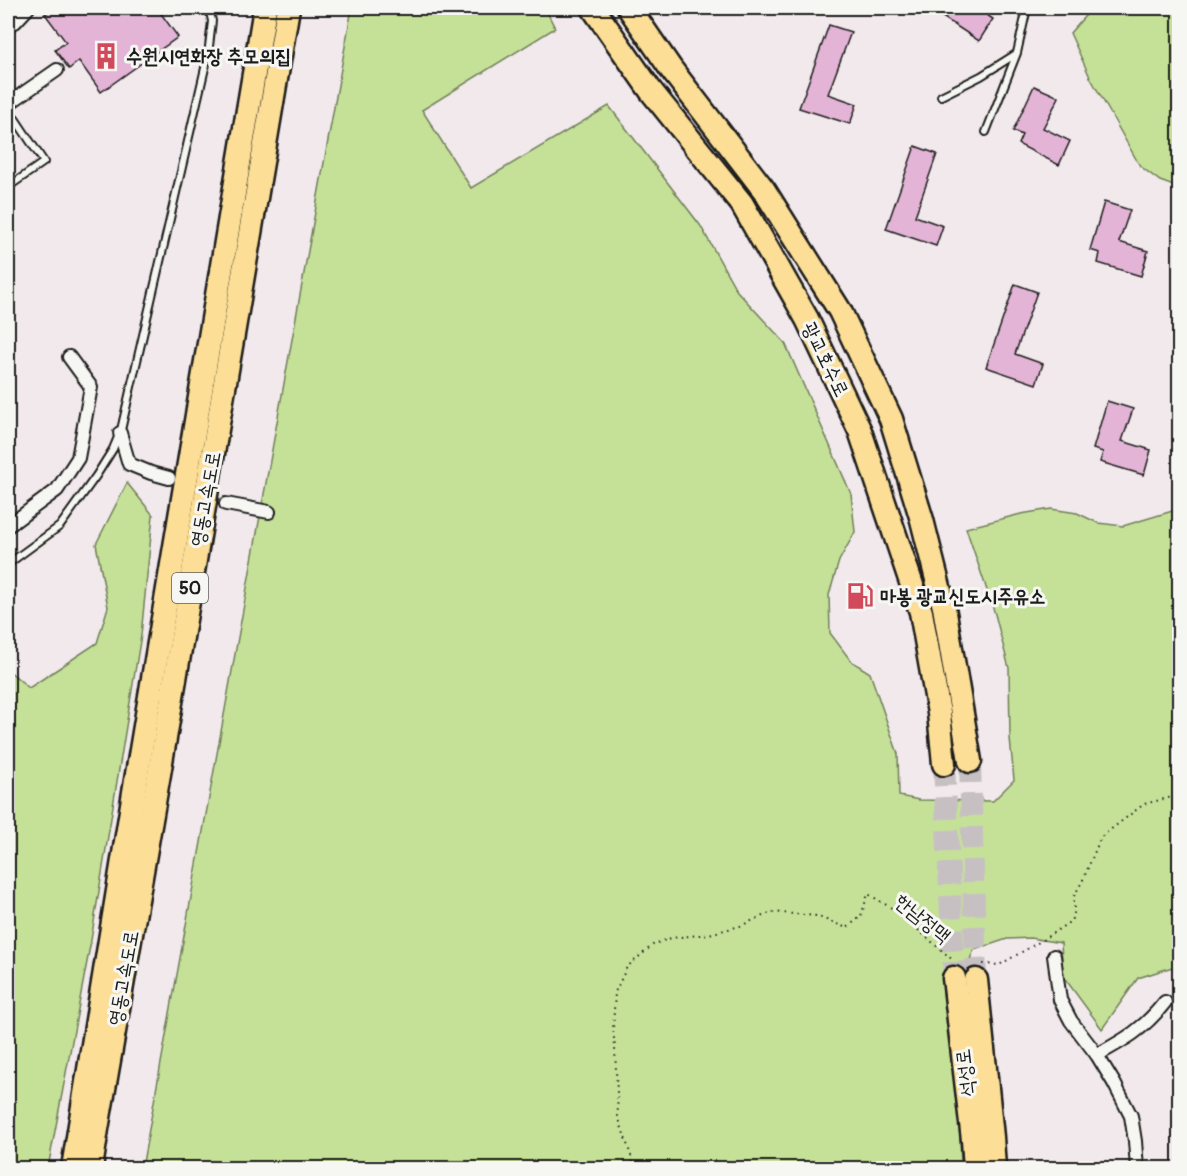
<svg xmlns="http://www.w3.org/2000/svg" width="1187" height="1176" viewBox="0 0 1187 1176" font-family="Pangolin,'Poor Story',sans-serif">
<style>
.green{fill:#c5e198;stroke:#707e5a;stroke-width:1.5}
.building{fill:#e3b4d6;stroke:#1c1c1c;stroke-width:1.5}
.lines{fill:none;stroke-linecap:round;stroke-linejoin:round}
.highway-tunnel{stroke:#c7c0c2;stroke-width:22;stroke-dasharray:22 11;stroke-linecap:butt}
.lane-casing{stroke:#1c1c1c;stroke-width:10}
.street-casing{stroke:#1c1c1c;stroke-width:16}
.highway-casing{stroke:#1c1c1c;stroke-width:27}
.path{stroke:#1c1c1c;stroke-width:2;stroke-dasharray:1.5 4.5;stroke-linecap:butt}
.lane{stroke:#f6f6f2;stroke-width:6}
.street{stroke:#f6f6f2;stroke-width:12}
.highway{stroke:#fcde96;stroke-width:22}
.labels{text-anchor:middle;stroke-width:6;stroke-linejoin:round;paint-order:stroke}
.shield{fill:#f6f6f2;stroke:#5d5d5c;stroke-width:1.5}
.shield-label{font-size:18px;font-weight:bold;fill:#1c1c1c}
.poi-label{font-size:20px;font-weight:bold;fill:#1c1c1c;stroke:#f6f6f2;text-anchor:start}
.street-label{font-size:20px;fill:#1c1c1c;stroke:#f6f6f2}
</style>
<rect width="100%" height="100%" fill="#f2e9ec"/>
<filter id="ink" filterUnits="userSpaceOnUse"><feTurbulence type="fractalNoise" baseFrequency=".0167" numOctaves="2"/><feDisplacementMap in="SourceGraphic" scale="12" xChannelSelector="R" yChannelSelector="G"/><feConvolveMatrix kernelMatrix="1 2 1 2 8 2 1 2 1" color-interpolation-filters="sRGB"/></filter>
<g filter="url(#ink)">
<g class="green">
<polygon points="352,8 545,8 555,28 422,110 471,188 609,106 700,225 737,291 785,343 851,494 855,532 839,561 829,595 830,633 851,661 870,673 898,754 899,796 919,800 993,801 1014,780 1010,738 1009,668 995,614 966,528 1021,514 1051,509 1077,513 1098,523 1123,526 1179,509 1179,965 1138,978 1102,1029 1063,976 1061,943 1030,938 1007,939 974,950 949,1008 960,1138 961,1168 142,1168"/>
<polygon points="1092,8 1179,8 1179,188 1160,181 1140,166 1090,77 1070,33"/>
<polygon points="127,483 153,515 141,635 90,946 48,1168 8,1168 8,670 29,688 97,643 108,607 96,544"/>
</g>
<g class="building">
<polygon points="54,8 157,8 178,37 101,92 79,61 69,69 55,50 66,42 45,14"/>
<polygon points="947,8 960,8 968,12 971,8 976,8 993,19 979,41 941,16"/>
<polygon points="829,25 851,32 828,94 857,104 850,124 799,108"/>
<polygon points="1034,86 1059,97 1043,128 1070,141 1059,165 1018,144 1022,135 1013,131"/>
<polygon points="915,146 937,154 915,216 943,226 936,246 886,229"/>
<polygon points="1104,202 1130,210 1119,242 1148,251 1141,276 1098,263 1100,253 1090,250"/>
<polygon points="1015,284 1037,292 1015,354 1043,364 1036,384 986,367"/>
<polygon points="1107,401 1133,409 1122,441 1151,450 1144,475 1100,462 1103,452 1093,449"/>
</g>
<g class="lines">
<g class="highway-tunnel">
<polyline points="970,761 976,980"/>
<polyline points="944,764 954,978"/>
</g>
<defs>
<g id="lane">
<polyline points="941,96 981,76 1016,54"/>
<polyline points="8,108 44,162 8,187"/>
<polyline points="986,132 1017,53 1027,8"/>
<polyline points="8,564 60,526 96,476 113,449 121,430 208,55 212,21 209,8"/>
</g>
<g id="street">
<polyline points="8,25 15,22 28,8"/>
<polyline points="8,104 57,70"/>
<polyline points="120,433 129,464 151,473 169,478"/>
<polyline points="226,504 269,512"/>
<polyline points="8,526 57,490 78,458 91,387 69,357"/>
<polyline points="1054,956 1060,1000 1071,1021 1097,1055 1114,1083 1131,1116 1135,1141 1137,1168"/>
<path d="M1097 1055C1126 1039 1144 1029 1165 1002"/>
</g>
<g id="highway">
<polyline points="593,8 651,91 742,204 807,319 860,431 921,612 939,713 944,764"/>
<polyline points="629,8 671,69 764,190 840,311 891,419 922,520 944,607 970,761"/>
<polyline points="954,978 973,1140 975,1168"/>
<polyline points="976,980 992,1137 994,1168"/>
<polyline points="73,1168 135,786 265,8"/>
<polyline points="91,1168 97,1129 159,774 288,8"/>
</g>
</defs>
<use href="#lane" class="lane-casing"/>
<use href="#street" class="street-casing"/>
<use href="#highway" class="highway-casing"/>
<g class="path">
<polyline points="983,964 999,965 1041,941 1071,921 1074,913 1074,896 1082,882 1101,837 1144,804 1172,797 1180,797"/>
<polyline points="635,1168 618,1116 615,1048 613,1029 615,992 627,967 654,944 671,938 709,934 740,926 772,912 816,916 847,928 861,916 868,894 895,910 954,961"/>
</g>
<use href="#lane" class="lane"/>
<use href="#street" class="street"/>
<use href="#highway" class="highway"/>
</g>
</g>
<defs>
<symbol id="building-bare" viewBox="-9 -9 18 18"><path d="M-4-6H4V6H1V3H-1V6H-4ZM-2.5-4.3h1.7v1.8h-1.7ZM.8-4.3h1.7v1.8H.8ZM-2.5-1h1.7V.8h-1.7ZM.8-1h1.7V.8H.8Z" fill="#d1495b" stroke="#f6f6f2" stroke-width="2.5" paint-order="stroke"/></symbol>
<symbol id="fuel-bare" viewBox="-9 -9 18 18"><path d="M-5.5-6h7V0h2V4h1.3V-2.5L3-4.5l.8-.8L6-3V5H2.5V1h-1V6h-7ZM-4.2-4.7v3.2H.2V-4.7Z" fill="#d1495b" stroke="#f6f6f2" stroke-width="2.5" paint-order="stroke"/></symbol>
</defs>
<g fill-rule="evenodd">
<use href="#building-bare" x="87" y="37" width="38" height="38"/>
<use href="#fuel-bare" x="841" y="577" width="38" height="38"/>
</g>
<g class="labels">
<rect class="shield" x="172" y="573" width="36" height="30" rx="4.5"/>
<g class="shield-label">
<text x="190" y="594">50</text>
</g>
<g class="poi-label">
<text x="126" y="63">수원시연화장 추모의집</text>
<text x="880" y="603">마봉 광교신도시주유소</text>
</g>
<g class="street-label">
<text transform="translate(826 359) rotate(64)" y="7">광교호수로</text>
<text transform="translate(205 499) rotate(-80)" y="7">영동고속도로</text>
<text transform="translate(923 918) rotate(39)" y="7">한남정맥</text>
<text transform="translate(123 978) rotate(-80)" y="7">영동고속도로</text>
<text transform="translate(965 1073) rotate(-97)" y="7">석성로</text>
</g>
</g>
<rect width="1187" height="1176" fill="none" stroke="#f6f6f2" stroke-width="30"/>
<rect x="15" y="15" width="1157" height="1146" fill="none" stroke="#1c1c1c" stroke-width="2" filter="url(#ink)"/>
</svg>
